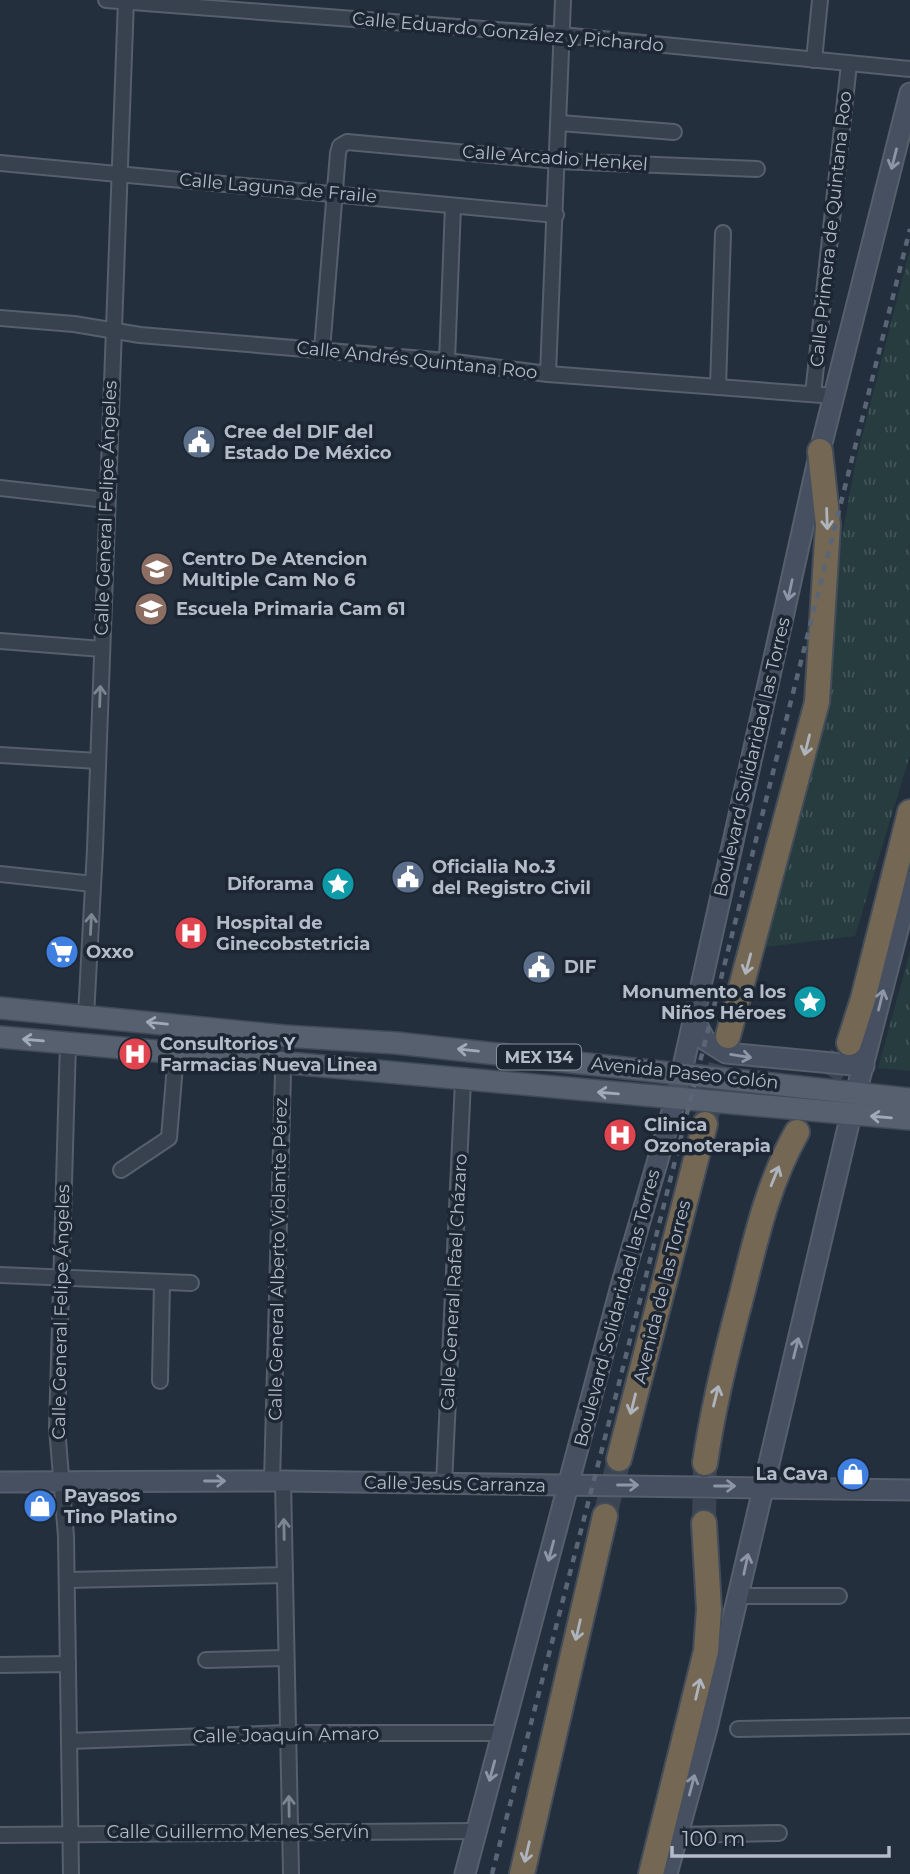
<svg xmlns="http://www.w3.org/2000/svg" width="910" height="1874" viewBox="0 0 910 1874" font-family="Montserrat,sans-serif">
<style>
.grass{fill:url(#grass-tufts)}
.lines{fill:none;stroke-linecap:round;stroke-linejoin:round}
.highway-tunnel{stroke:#3a4453;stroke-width:24;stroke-dasharray:24 12;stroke-linecap:butt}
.street-casing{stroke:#565f6c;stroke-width:18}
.secondary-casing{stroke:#565f6c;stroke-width:23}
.primary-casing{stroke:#414a57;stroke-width:24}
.highway-casing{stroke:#434c59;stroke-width:28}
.street{stroke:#38414e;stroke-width:14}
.secondary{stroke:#465061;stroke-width:19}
.primary{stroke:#56606e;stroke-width:21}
.highway{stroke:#746855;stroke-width:24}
.rail{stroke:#5a6575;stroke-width:4.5;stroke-dasharray:7 7;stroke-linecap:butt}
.oneway{stroke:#8e96a5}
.oneway2{stroke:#aeb4bd}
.oneway3{stroke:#7c8592}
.oneway4{stroke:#a1aab7}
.labels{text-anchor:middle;stroke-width:7;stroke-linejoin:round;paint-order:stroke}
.shield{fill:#1d2633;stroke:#878f9c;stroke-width:2}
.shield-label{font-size:16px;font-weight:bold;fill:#b4bcc9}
.street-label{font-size:18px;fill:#b4bcc9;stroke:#1d2633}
.poi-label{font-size:18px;font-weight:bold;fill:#b4bcc9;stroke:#1d2633;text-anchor:start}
</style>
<defs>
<pattern id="grass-tufts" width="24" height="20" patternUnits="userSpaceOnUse" patternTransform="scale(1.75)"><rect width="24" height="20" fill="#263c3f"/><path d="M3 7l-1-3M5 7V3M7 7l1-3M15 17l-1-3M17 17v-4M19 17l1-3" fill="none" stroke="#435659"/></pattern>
</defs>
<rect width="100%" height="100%" fill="#242f3e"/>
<g class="grass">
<polygon points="910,249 910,755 855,936 766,947 856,460"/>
<polygon points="910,952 910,1071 878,1068"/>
</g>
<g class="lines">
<g class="highway-tunnel">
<polyline points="811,1107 849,1043"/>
<polyline points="705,1123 728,1036"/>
<polyline points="605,1516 619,1459"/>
<polyline points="704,1523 705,1463"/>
</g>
<defs>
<g id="street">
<polyline points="106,0 562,35 910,69"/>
<polyline points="814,60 820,0"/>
<polyline points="560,123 674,132"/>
<polyline points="0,163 556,215"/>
<polyline points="0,318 74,324 140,335 447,361 548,374 835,396"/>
<polyline points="322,350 338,153 340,146 347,142 558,161 757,169"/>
<polyline points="447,361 453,206"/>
<polyline points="548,374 563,0"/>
<polyline points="718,387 723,233"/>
<polyline points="813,394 849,64"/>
<polyline points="0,488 106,500"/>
<polyline points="0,641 102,649"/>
<polyline points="0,755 98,761"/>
<polyline points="0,874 93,884"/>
<polyline points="86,1016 95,849 126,0"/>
<polyline points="68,1043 57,1428 66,1536 71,1874"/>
<polyline points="121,1170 169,1138 176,1053"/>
<polyline points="0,1275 191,1283"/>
<polyline points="160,1381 162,1282"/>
<polyline points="272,1481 284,1036"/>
<polyline points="283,1481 291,1874"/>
<polyline points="444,1484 463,1081"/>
<polyline points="68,1580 285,1575"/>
<polyline points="739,1596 839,1596"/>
<polyline points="206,1660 286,1658"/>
<polyline points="0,1665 68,1664"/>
<polyline points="738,1729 910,1726"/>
<polyline points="69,1741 287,1733 502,1733"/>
<polyline points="0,1835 476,1831"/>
<polyline points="678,1835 779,1833"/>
</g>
<g id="secondary">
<polyline points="692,1015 705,1040 726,1053 864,1066"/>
<polyline points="0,1482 283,1481 910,1490"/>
<polyline points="465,1874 621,1286 676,1098 820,451 910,93"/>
<polyline points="667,1874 706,1732 856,1093 910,883"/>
</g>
<g id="primary">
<polyline points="0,1008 284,1036 396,1043 910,1099"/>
<polyline points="0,1037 910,1119"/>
</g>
<g id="highway">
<polyline points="728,1036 817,702 828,525 820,451"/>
<polyline points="849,1043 863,999 910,812"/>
<polyline points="619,1459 705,1124"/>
<path d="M705 1463C713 1406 727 1350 742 1294 756 1238 768 1183 797 1132"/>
<polyline points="522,1874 605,1516"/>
<polyline points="651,1874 706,1651 709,1609 704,1523"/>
</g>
</defs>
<use href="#street" class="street-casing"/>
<use href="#secondary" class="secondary-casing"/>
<use href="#primary" class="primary-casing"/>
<use href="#highway" class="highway-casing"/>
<use href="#street" class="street"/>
<use href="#secondary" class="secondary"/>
<use href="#primary" class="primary"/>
<use href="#highway" class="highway"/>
<polyline class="rail" points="492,1874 615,1399 910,229"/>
</g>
<defs><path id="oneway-shaft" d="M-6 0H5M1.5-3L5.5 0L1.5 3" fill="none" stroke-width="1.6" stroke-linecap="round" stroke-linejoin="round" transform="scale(1.75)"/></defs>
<g class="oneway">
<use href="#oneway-shaft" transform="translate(894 159) rotate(104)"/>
<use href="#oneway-shaft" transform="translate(790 590) rotate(102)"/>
<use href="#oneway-shaft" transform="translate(881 1000) rotate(-76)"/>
<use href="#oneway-shaft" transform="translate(741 1056) rotate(9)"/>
<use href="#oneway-shaft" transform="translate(796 1348) rotate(-76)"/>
<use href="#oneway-shaft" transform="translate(215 1481)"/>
<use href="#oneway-shaft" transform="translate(628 1485)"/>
<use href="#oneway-shaft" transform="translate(725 1486)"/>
<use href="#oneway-shaft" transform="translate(551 1551) rotate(105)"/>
<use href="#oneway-shaft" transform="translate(746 1564) rotate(-78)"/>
<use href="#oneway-shaft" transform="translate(492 1771) rotate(105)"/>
<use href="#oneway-shaft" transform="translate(692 1785) rotate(-75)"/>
</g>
<g class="oneway2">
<use href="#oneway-shaft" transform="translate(827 519) rotate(88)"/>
<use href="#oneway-shaft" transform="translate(807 745) rotate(104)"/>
<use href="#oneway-shaft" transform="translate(748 964) rotate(105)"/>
<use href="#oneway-shaft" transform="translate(775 1176) rotate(-68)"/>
<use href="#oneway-shaft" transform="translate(716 1396) rotate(-76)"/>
<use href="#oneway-shaft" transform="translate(633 1404) rotate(104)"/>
<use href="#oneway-shaft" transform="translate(578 1630) rotate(103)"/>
<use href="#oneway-shaft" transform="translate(698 1689) rotate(-77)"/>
<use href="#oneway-shaft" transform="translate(527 1852) rotate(103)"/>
</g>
<g class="oneway3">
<use href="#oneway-shaft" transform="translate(100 696) rotate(-88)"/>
<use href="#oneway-shaft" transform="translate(91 924) rotate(-87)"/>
<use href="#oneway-shaft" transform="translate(284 1529) rotate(-91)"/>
<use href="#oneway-shaft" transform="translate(289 1806) rotate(-91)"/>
</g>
<g class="oneway4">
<use href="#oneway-shaft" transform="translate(157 1023) rotate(-174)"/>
<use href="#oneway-shaft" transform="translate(33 1040) rotate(-175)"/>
<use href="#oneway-shaft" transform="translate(468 1050) rotate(-174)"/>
<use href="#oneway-shaft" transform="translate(608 1093) rotate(-175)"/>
<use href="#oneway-shaft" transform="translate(881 1117) rotate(-175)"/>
</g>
<defs>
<symbol id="civic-disc" viewBox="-11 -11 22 22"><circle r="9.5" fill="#5c6f8a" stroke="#1d2633"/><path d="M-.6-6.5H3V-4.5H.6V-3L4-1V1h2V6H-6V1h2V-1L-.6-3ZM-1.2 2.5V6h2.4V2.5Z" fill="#fff"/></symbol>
<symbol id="school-disc" viewBox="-11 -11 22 22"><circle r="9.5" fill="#8d6e63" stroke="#1d2633"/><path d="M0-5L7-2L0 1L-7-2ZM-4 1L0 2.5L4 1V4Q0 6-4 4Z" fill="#fff"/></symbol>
<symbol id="sight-disc" viewBox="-11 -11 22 22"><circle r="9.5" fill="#0f9aa8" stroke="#1d2633"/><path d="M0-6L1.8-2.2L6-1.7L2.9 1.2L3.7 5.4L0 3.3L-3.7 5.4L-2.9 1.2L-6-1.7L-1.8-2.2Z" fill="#fff"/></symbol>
<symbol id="hospital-disc" viewBox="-11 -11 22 22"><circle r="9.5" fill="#e0444e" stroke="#1d2633"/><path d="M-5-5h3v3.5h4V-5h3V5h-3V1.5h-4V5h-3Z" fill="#fff"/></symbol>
<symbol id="supermarket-disc" viewBox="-11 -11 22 22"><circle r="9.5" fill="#3f7fe0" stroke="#1d2633"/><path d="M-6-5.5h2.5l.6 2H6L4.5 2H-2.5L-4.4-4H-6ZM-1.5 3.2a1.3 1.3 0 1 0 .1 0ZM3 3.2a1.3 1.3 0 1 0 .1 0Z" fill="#fff"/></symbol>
<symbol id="shop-disc" viewBox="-11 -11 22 22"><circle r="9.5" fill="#3f7fe0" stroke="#1d2633"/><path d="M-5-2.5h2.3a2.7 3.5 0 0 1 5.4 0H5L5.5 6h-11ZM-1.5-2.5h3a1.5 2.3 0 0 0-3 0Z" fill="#fff"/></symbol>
</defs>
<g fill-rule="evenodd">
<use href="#civic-disc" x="180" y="423" width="38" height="38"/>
<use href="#school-disc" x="138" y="550" width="38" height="38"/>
<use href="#school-disc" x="132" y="590" width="38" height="38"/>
<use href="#civic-disc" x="389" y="858" width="38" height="38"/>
<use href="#sight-disc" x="319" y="865" width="38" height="38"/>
<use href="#hospital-disc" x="172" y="914" width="38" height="38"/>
<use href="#supermarket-disc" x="43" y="933" width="38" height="38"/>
<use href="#civic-disc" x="520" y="948" width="38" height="38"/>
<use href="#sight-disc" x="791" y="983" width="38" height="38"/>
<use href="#hospital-disc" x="116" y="1035" width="38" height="38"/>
<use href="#hospital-disc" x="601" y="1116" width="38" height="38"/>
<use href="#shop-disc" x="834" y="1455" width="38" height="38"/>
<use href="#shop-disc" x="21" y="1487" width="38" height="38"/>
</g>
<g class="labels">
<rect class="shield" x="497" y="1044.5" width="84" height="25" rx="5"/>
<g class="shield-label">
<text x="539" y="1063">MEX 134</text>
</g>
<g class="street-label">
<text transform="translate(508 32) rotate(5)" y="6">Calle Eduardo González y Pichardo</text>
<text transform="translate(555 158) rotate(4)" y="6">Calle Arcadio Henkel</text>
<text transform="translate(278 188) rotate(5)" y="6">Calle Laguna de Fraile</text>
<text transform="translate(831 229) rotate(-84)" y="6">Calle Primera de Quintana Roo</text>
<text transform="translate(417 360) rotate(6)" y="6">Calle Andrés Quintana Roo</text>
<text transform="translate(106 508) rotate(-88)" y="6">Calle General Felipe Ángeles</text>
<text transform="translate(752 757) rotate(-77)" y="6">Boulevard Solidaridad las Torres</text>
<text transform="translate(685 1073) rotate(6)" y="6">Avenida Paseo Colón</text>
<text transform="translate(278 1259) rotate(-89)" y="6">Calle General Alberto Violante Pérez</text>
<text transform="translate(454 1282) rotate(-87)" y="6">Calle General Rafael Cházaro</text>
<text transform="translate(662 1292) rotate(-76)" y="6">Avenida de las Torres</text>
<text transform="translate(617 1308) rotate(-75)" y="6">Boulevard Solidaridad las Torres</text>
<text transform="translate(61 1312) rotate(-89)" y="6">Calle General Felipe Ángeles</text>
<text transform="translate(455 1484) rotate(1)" y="6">Calle Jesús Carranza</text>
<text transform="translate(286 1735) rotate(-1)" y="6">Calle Joaquín Amaro</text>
<text x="238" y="1838">Calle Guillermo Menes Servín</text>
</g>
<g class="poi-label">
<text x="224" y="438">Cree del DIF del<tspan x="224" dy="21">Estado De México</tspan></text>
<text x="182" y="565">Centro De Atencion<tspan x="182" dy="21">Multiple Cam No 6</tspan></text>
<text x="176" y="615">Escuela Primaria Cam 61</text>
<text x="432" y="873">Oficialia No.3<tspan x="432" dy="21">del Registro Civil</tspan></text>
<text x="314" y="890" text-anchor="end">Diforama</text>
<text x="216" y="929">Hospital de<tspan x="216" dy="21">Ginecobstetricia</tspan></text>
<text x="86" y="958">Oxxo</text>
<text x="564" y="973">DIF</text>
<text x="786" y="998" text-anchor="end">Monumento a los<tspan x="786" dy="21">Niños Héroes</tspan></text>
<text x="160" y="1050">Consultorios Y<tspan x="160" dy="21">Farmacias Nueva Linea</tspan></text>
<text x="644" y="1131">Clinica<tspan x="644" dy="21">Ozonoterapia</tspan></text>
<text x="828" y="1480" text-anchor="end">La Cava</text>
<text x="64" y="1502">Payasos<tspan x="64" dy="21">Tino Platino</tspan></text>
</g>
</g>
<path d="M672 1846v10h217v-10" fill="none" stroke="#b4bcc9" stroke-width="3.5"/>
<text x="682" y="1846" font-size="21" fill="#b4bcc9" stroke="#1d2633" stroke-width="5" paint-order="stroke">100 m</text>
</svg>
